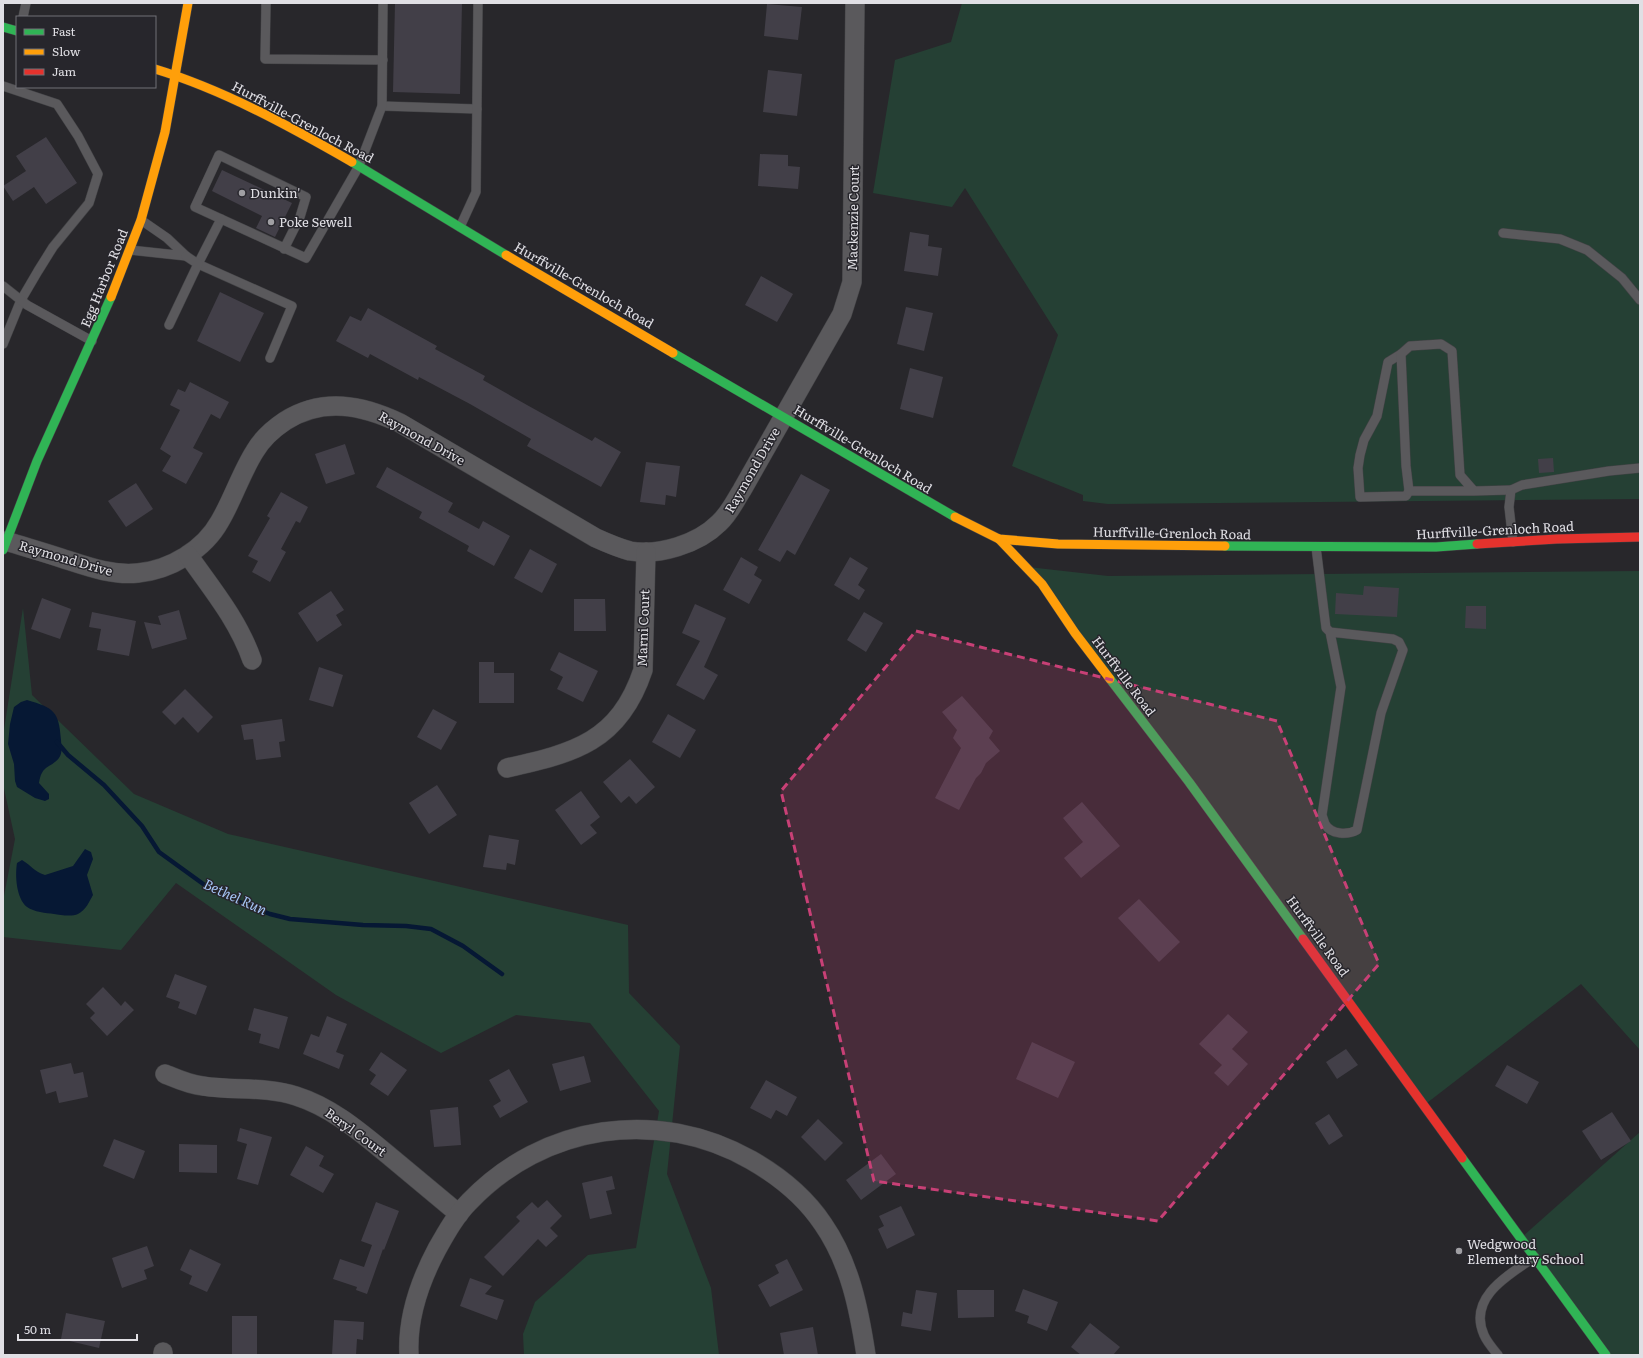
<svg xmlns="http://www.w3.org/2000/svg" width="1643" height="1358" viewBox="0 0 1643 1358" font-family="Literata,serif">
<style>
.green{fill:#254034}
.water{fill:#061834}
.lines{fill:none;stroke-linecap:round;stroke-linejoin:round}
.stream{stroke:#061834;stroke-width:4.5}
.building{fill:#423f48}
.lane-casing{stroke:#424245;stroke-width:10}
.street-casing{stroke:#424245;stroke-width:20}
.fast-casing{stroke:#424245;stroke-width:10}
.slow-casing{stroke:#424245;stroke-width:10}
.jam-casing{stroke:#424245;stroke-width:10}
.lane{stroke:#5a595c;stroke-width:9}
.street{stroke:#5a595c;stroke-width:19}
.fast{stroke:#30b455;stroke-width:9}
.slow{stroke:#ff9f0a;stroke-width:9}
.jam{stroke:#e5322d;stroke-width:9}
.marked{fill:#c84076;fill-opacity:0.2;stroke:#c84076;stroke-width:3;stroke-dasharray:8 5;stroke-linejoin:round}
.poi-dot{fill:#a09fa3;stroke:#27262c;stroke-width:1.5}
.labels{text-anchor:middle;stroke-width:3;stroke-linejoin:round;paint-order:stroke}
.street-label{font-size:13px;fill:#e0dfe4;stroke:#27262c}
.poi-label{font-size:13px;fill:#e0dfe4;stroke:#27262c;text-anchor:start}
.water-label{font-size:14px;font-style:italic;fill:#a5c5f5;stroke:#27262c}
</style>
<rect width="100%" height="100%" fill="#28272b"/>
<g class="green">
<polygon points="962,3 1640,3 1640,499 1108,504 1083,501 1083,495 1012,466 1058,335 965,188 952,207 873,193 895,60 951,42"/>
<polygon points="1028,567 1108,576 1640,571 1640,1050 1581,984 1423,1106"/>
<polygon points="23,608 32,695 134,794 228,834 628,925 629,993 680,1046 667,1174 711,1288 719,1355 524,1355 523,1334 535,1302 588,1255 636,1248 659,1111 590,1023 516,1015 441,1053 336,995 176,883 121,950 3,937 3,901 15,839 3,784 3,736"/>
<polygon points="1640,1132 1640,1355 1604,1355 1521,1238"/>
</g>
<g class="water">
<path d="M27 700C54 708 59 711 61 740 61 746 63 752 59 758 50 769 42 764 39 783L49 794V799L45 801 35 798 17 787 15 781 14 764 8 744 10 724 14 707 21 702Z"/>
<path d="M85 849 91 852 93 859 87 875 93 895C89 902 86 910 78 914 72 917 60 915 54 914 46 913 34 912 27 907 16 898 15 875 17 863L22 860C32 866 33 871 45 875L73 866Z"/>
</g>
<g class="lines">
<polyline class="stream" points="57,742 68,755 104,785 142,826 159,852 206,886 224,896 270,914 290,919 363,925 406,926 431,929 463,946 502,974"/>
</g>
<g class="building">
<polygon points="395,3 462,3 460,94 393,92"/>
<polygon points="767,4 802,7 798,40 764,36"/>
<polygon points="768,70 802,74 797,116 763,112"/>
<polygon points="46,137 77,183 46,204 34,187 13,201 3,186 26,171 16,156"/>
<polygon points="760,154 788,155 788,166 800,167 798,189 758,186"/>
<polygon points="222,170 292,203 275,237 256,228 262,216 212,191"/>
<polygon points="910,232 929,235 928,246 942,248 938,276 904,271"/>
<polygon points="761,276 793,294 777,322 745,305"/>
<polygon points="220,292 264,313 240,362 197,341"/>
<polygon points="906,307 933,313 924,351 897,344"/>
<polygon points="368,308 437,346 435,349 485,376 483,380 527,405 592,441 595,437 621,452 601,487 527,446 531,439 470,404 419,377 418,380 370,354 368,358 336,341 350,316 361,321"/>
<polygon points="910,368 943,377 933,418 900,409"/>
<polygon points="190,382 229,402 220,419 211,414 193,448 203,453 186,484 162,471 171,456 160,449 180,410 170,405 178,389 185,392"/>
<polygon points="345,444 355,474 326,484 315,454"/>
<polygon points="1553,458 1554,472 1539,473 1538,459"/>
<polygon points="646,462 680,466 676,497 666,495 665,505 640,502"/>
<polygon points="387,467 453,503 448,512 479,529 483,521 510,536 494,566 467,551 469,546 419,518 422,512 376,487"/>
<polygon points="801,474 830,490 795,555 787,550 780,562 758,550"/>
<polygon points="136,483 153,509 126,527 108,501"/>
<polygon points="281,492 308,507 300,523 296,521 281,549 286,552 270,582 252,572 258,561 248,556 270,518 267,516"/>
<polygon points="530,549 557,564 542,593 514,578"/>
<polygon points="741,557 758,567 754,575 762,580 749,604 723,590"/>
<polygon points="850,557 868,568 858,585 865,590 859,600 834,585"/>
<polygon points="1364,586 1399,588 1397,617 1335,614 1336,593 1363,595"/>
<polygon points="331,591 344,610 336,615 342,625 317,642 298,613"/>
<polygon points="42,598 71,609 60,639 31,629"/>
<polygon points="574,599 605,599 606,631 574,631"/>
<polygon points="695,604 726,618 704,667 718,675 704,700 676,685 700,641 682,633"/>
<polygon points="1466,606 1486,606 1486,629 1465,628"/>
<polygon points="179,610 187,639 152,649 144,622 161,625 158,616"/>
<polygon points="92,612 136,621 129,656 97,650 101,629 89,627"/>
<polygon points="864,612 883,623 866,652 847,640"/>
<polygon points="559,652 598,671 583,702 557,689 563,677 550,670"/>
<polygon points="479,662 494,662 494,673 514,673 514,703 479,703"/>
<polygon points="319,667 343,675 333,707 309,700"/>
<polygon points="185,689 213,717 198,733 183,717 175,725 162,712"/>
<polygon points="962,696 993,731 989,738 1000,751 986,763 981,773 976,778 959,810 935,798 961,748 953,738 957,730 942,712"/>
<polygon points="433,709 457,722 441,750 417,737"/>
<polygon points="668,714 696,730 680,758 652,742"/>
<polygon points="282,719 285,741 279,742 281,757 256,760 253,739 244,740 241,725"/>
<polygon points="630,759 655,787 636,804 629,796 621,803 603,782"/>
<polygon points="437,785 457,815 429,834 409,803"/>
<polygon points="581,791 600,817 590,825 597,833 581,845 555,810"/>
<polygon points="1082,802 1120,846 1081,878 1064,858 1083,842 1063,818"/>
<polygon points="489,835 519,840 515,865 507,863 506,870 483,867"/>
<polygon points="1139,899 1180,942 1159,962 1118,918"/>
<polygon points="175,974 207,986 196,1015 178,1008 180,1002 166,997"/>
<polygon points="103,987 121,1006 125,1001 134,1010 107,1036 90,1018 95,1013 86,1004"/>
<polygon points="254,1008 288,1017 279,1049 259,1043 261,1034 248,1030"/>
<polygon points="1228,1014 1248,1032 1232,1049 1248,1064 1228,1086 1214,1073 1222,1065 1199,1044"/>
<polygon points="327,1016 347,1024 336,1052 344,1055 339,1069 303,1054 311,1034 319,1037"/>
<polygon points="1032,1042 1075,1062 1058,1098 1016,1079"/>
<polygon points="1346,1049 1358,1065 1337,1079 1326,1062"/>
<polygon points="381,1052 407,1070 388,1096 370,1084 376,1075 369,1070"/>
<polygon points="584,1056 591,1082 560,1091 552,1064"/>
<polygon points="71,1063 74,1074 83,1072 88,1097 59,1103 56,1091 46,1094 40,1070"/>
<polygon points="1507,1065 1539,1082 1527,1104 1495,1086"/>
<polygon points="509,1069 528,1102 500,1118 493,1106 501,1101 489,1080"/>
<polygon points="766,1080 797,1097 787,1116 776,1110 771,1119 750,1108"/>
<polygon points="458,1107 461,1145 434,1147 430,1110"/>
<polygon points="1612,1112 1631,1141 1601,1160 1582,1131"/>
<polygon points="1329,1114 1343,1136 1329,1145 1315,1123"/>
<polygon points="818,1119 843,1143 825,1161 801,1137"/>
<polygon points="240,1128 272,1137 258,1185 237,1179 247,1144 237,1141"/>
<polygon points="114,1139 145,1151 134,1179 103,1166"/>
<polygon points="179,1144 217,1145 217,1173 179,1172"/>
<polygon points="306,1146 324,1156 319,1166 334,1174 323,1193 290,1175"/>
<polygon points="881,1154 896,1174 861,1200 846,1180"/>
<polygon points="612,1176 615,1189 606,1191 612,1214 590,1219 582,1183"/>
<polygon points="547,1200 562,1216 550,1228 558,1236 546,1247 538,1239 503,1276 484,1257 520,1221 516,1217 532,1202 538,1208"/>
<polygon points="376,1202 399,1211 384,1250 383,1249 367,1294 356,1290 357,1287 333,1279 340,1259 364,1267 372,1245 361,1241"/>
<polygon points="901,1206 915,1235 887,1249 878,1229 884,1226 879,1216"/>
<polygon points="147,1246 154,1266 144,1270 147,1279 122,1288 112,1258"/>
<polygon points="190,1249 221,1264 207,1292 189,1284 192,1276 180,1270"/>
<polygon points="787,1259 803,1290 770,1307 758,1285 779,1273 775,1265"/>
<polygon points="470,1278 492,1286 485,1294 504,1300 497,1320 460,1306"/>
<polygon points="1023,1289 1058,1302 1047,1331 1027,1323 1029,1316 1015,1311"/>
<polygon points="916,1290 937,1293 931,1331 901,1326 903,1312 912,1314"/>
<polygon points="957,1290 994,1290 994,1317 958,1318"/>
<polygon points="66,1313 105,1321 99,1348 61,1339"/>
<rect x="232" y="1316" width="25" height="39"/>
<polygon points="334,1320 364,1322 363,1340 357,1339 356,1355 332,1355"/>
<polygon points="1090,1323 1120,1347 1113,1355 1081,1355 1071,1347"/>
<polygon points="813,1327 818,1355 784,1355 780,1333"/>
</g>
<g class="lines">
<defs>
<g id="lane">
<polyline points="266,3 265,59 383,60"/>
<polyline points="23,17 26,3"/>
<polyline points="3,86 57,104 78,136 98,174 89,203 53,247 38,271 21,300 3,344"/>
<polyline points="382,106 477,109"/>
<polyline points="221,219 198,264 292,306 270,358"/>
<polyline points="460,227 476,192 478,3"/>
<polyline points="1503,233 1560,239 1587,250 1622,278 1640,300"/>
<polyline points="284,249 300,217 306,197 219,155 195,207 306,258 359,166 382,106 383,3"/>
<polyline points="130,250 186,256 167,238 141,220"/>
<polyline points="3,286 27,305 92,341"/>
<polyline points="169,325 198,264 186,256"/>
<polyline points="1401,354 1388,362 1377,416 1364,440 1360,455 1358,468 1360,497 1406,496 1409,491"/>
<polyline points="1474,491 1409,491 1406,466 1401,354 1410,346 1441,344 1452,351 1460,475 1474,491 1511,490"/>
<polyline points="1513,542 1509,507 1511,490 1522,485 1609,471 1640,468"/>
<path d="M1316 547 1326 628 1330 632 1341 687 1322 815C1323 818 1324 821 1325 824 1331 835 1348 835 1357 830L1381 713 1403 650 1399 642 1393 639 1330 632"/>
<path d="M1498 1355C1493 1349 1487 1342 1484 1335 1467 1297 1510 1274 1535 1257"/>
</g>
<g id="street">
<path d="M6 541C25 547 43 552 61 558 86 566 112 576 138 573 170 570 204 550 220 521 233 499 241 473 255 451 262 439 273 429 285 421 323 397 362 405 400 423L596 538C607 543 619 548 630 551 659 556 698 544 719 523 729 514 735 501 742 490L842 314 852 282 855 3"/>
<path d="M188 555C212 589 238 620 252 660"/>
<path d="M507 768C574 753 619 742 643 670L646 552"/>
<path d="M165 1074C177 1079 190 1085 203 1086 234 1091 265 1086 296 1096 331 1107 359 1131 387 1154 411 1174 435 1194 459 1214"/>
<polyline points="163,1352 163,1355"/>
<path d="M409 1355C407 1318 420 1281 437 1249 446 1233 456 1215 469 1202 543 1124 658 1107 751 1160 779 1176 805 1197 823 1224 850 1263 859 1309 866 1355"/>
</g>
<g id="fast">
<polyline points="3,27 17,31"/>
<polyline points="352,162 506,255"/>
<polyline points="673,353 955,517"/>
<polyline points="1225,546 1436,547 1477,544"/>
<polyline points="3,550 37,461 111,297"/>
<polyline points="1110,679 1189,782 1303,939"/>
<polyline points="1462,1158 1606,1355"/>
</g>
<g id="slow">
<path d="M155 69C224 90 289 126 352 162"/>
<polyline points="506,255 673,353"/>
<polyline points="111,297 141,220 165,132 188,3"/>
<polyline points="955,517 999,539 1058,544 1225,546"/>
<polyline points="999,539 1042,584 1075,633 1110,679"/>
</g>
<g id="jam">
<polyline points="1477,544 1557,539 1640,537"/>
<polyline points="1303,939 1462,1158"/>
</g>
</defs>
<use href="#lane" class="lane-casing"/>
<use href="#street" class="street-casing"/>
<use href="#fast" class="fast-casing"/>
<use href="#slow" class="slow-casing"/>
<use href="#jam" class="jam-casing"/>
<use href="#lane" class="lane"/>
<use href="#street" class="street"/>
<use href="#fast" class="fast"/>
<use href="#slow" class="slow"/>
<use href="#jam" class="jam"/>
</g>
<path class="marked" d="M916 631 1277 721 1379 964 1158 1221 874 1181 781 791Z"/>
<g class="poi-dot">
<circle cx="242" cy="193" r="4"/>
<circle cx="271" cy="222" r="4"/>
<circle cx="1459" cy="1251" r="4"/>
</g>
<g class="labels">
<g class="street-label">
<text transform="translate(303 122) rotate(28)" y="5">Hurffville-Grenloch Road</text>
<text transform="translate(853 218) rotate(-89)" y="5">Mackenzie Court</text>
<text transform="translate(104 278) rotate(-68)" y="5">Egg Harbor Road</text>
<text transform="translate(584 285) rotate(30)" y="5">Hurffville-Grenloch Road</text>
<text transform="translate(422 438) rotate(29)" y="5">Raymond Drive</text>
<text transform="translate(863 449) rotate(31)" y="5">Hurffville-Grenloch Road</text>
<text transform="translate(752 470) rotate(-60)" y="5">Raymond Drive</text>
<text transform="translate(1495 530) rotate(-3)" y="5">Hurffville-Grenloch Road</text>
<text transform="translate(1172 533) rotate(1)" y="5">Hurffville-Grenloch Road</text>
<text transform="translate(66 558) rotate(16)" y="5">Raymond Drive</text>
<text transform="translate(643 628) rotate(-88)" y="5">Marni Court</text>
<text transform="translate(1124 676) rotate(53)" y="5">Hurffville Road</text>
<text transform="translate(1318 936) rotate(54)" y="5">Hurffville Road</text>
<text transform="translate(356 1132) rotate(36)" y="5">Beryl Court</text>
</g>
<g class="poi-label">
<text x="250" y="198">Dunkin'</text>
<text x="279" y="227">Poke Sewell</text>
<text x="1467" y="1249">Wedgwood<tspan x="1467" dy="15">Elementary School</tspan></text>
</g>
<g class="water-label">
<text transform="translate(235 897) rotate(24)" y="5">Bethel Run</text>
</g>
</g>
<rect width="1643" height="1358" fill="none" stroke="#e0dfe4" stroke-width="8"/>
<rect x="16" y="16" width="140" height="72" fill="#27262c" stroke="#717076"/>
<rect x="24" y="29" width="20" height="6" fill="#30b455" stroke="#717076"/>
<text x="52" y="36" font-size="12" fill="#e0dfe4">Fast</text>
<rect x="24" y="49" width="20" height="6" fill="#ff9f0a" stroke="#717076"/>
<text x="52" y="56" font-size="12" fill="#e0dfe4">Slow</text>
<rect x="24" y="69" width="20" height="6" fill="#e5322d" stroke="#717076"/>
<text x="52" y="76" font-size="12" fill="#e0dfe4">Jam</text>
<path d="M18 1334v6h119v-6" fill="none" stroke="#e0dfe4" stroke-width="2"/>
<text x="24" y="1334" font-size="12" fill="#e0dfe4" stroke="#27262c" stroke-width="3" paint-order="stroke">50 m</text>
</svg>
